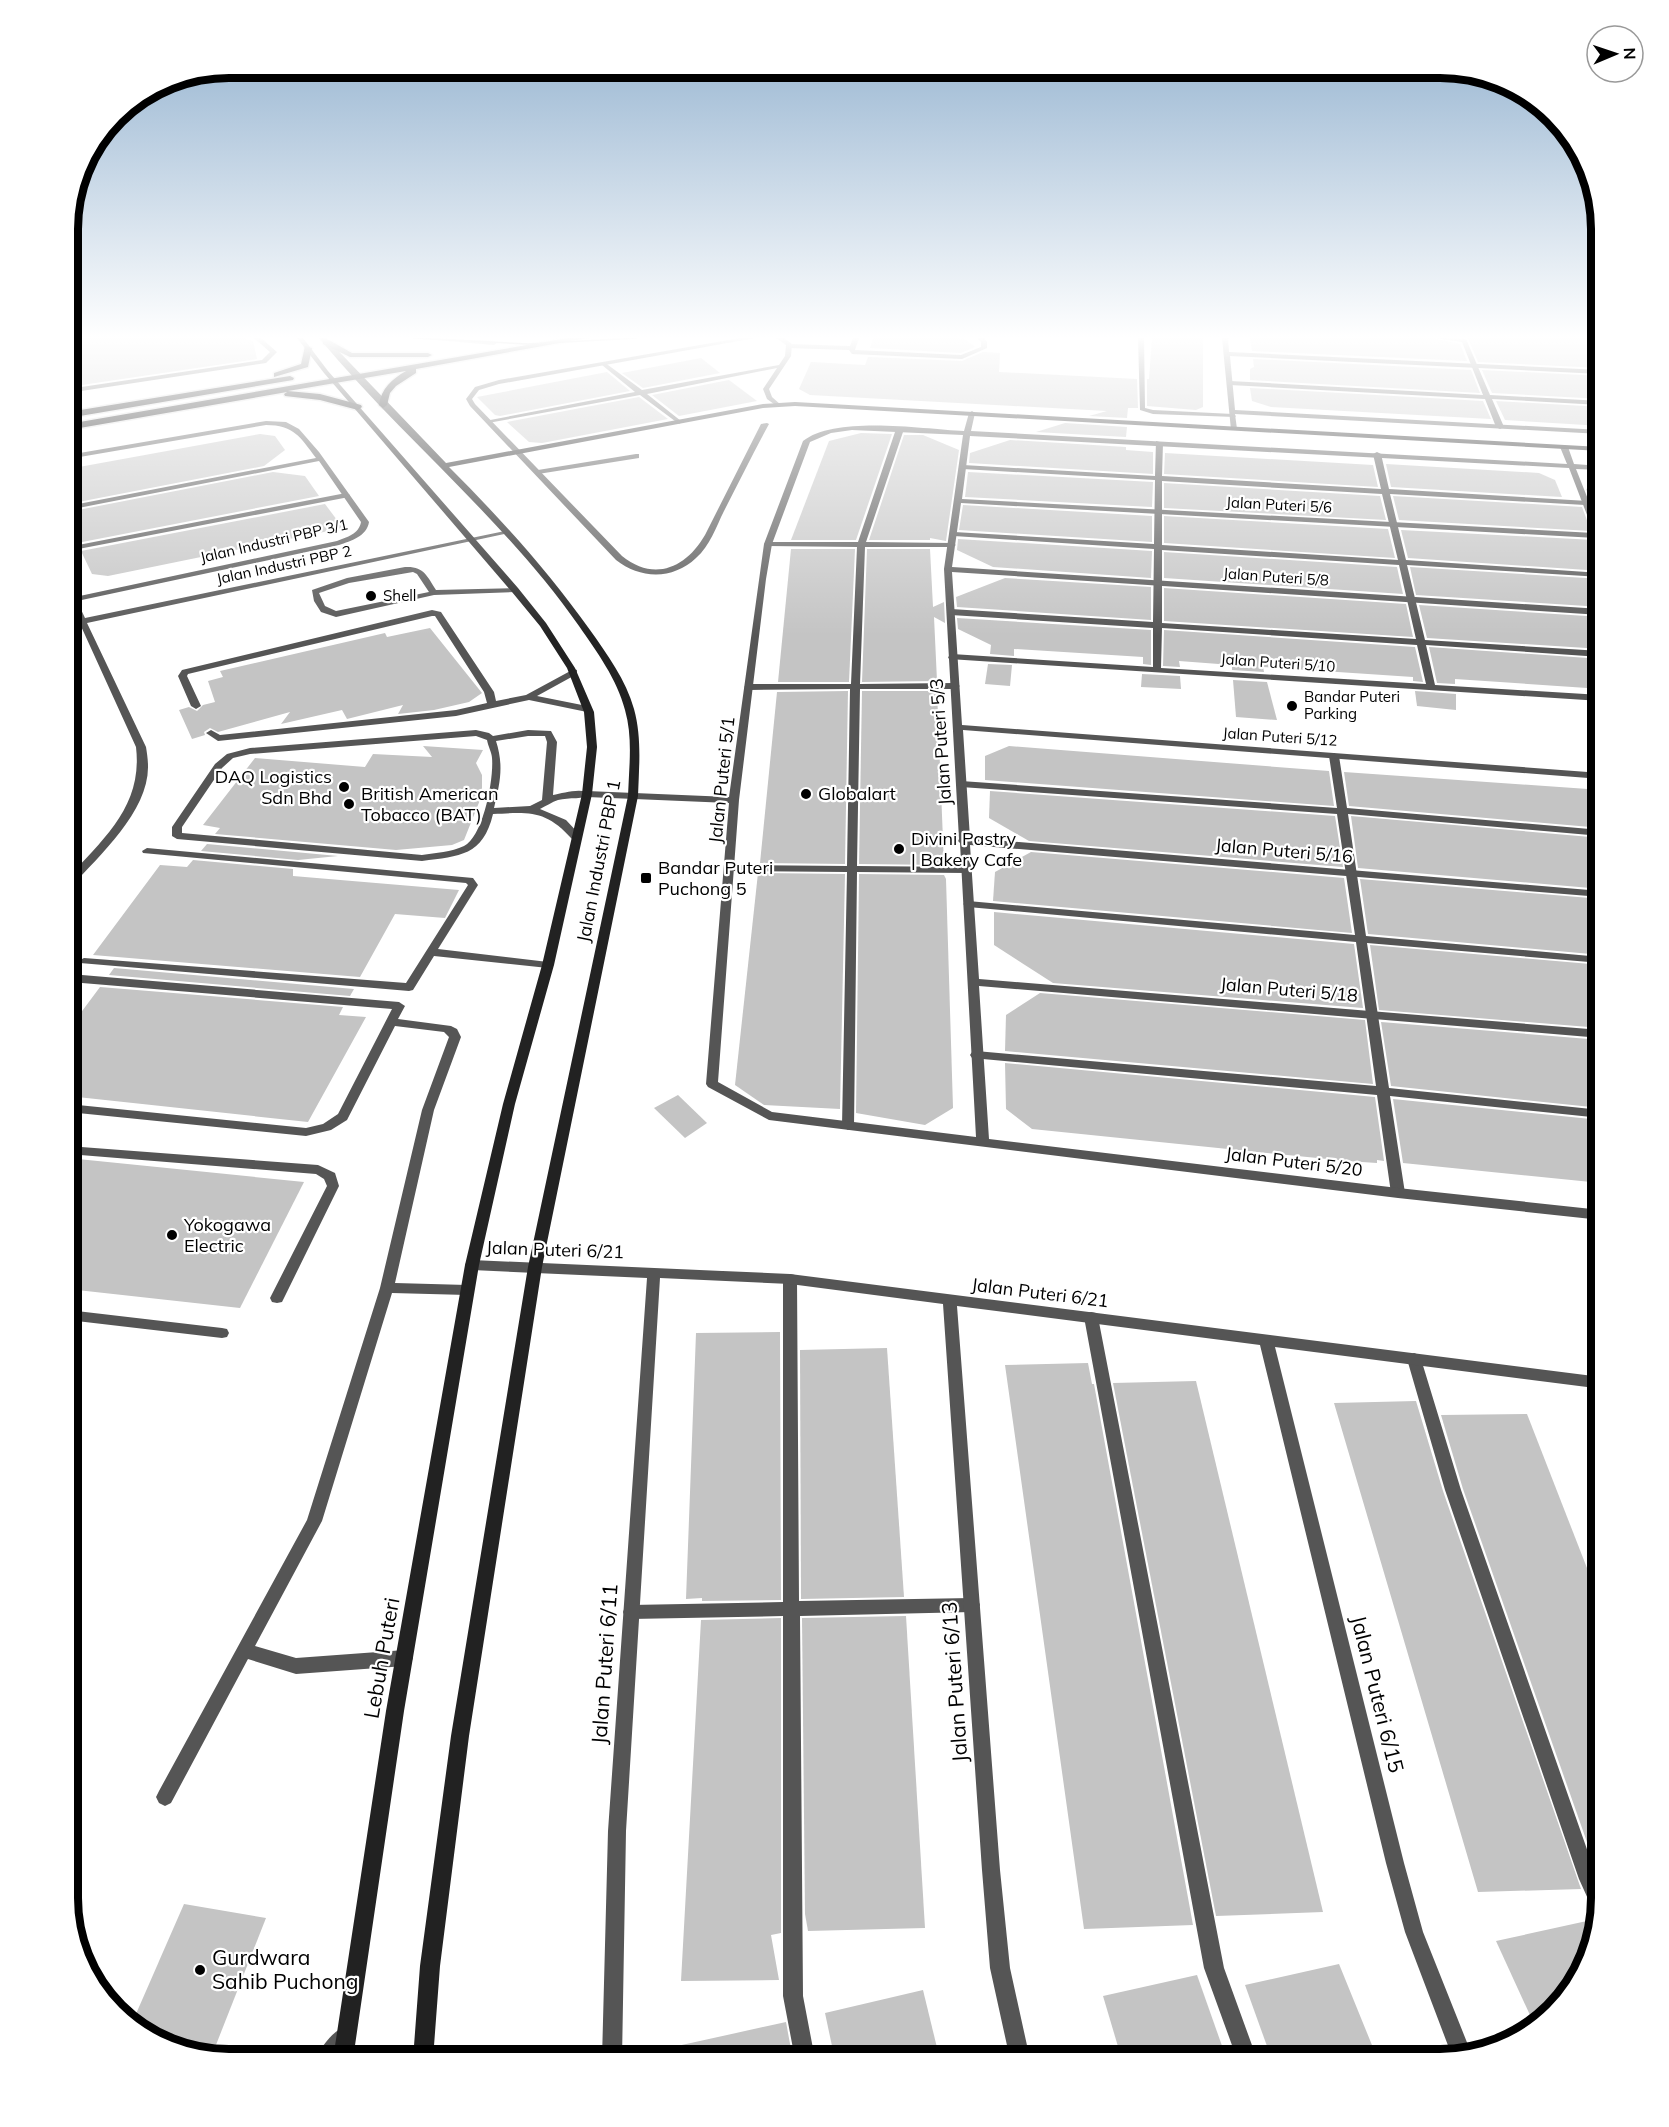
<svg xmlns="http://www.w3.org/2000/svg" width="1669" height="2127" viewBox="0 0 1669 2127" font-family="Mulish,sans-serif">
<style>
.building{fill:#c4c4c4}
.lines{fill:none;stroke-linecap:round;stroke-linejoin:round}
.primary-casing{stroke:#dbdbdb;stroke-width:3}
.lane{fill:#555;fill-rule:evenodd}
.street{fill:#555;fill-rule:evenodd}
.secondary{fill:#222;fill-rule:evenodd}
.primary{fill:#000;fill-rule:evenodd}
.tram{stroke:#000;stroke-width:1.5}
.poi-dot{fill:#000;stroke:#fff;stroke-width:2}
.labels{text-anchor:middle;stroke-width:4.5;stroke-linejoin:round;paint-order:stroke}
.far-street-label{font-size:15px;fill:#000;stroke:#fff}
.far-poi-label{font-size:15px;fill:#000;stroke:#fff;text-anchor:start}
.street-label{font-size:18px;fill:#000;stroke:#fff}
.poi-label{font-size:18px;fill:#000;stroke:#fff;text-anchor:start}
.near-street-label{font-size:21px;fill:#000;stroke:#fff}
.near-poi-label{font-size:21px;fill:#000;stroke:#fff;text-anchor:start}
.rim{fill:none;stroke:#000;stroke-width:8}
</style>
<rect width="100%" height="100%" fill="#fff"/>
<g class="building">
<polygon points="68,338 243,338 253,341 257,359 68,387"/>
<polygon points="873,338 958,338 965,339 975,347 961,353 870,348"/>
<polygon points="1152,338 1203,338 1203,407 1196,410 1147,406 1147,379 1149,379"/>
<polygon points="1250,338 1433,338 1460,344 1467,361 1252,351"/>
<polygon points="1468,338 1602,338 1602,368 1478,362"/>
<polygon points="983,352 1000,353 999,372 1137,379 1138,408 1128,408 1127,418 1089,416 1107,411 810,395 799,389 811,362 865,365 868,357 962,361"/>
<polygon points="701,358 720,373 643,388 622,373"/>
<polygon points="1253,359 1471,370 1480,393 1250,380 1250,369 1254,367"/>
<polygon points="1482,370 1602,376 1602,399 1492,393"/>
<polygon points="607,372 630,391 500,416 495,415 477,397"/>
<polygon points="729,380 757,401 679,416 652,395"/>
<polygon points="1250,388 1483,401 1491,419 1271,407 1252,401"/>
<polygon points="639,397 668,419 542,443 529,442 507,422"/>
<polygon points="1496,401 1602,407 1602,426 1505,420"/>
<polygon points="1065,423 1127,427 1126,437 1036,432"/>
<polygon points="861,433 892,434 856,540 791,540 829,441"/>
<polygon points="260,434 275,436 285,450 264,466 68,504 68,469"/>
<polygon points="904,435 923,435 959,450 946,541 930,538 930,540 869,540"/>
<polygon points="1010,440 1126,447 1126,450 1153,452 1153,474 969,463 970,453"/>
<polygon points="1165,453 1373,465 1378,487 1164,474"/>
<polygon points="1386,464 1539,473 1555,480 1562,497 1391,487"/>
<polygon points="273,472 305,476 319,496 77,543 68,523 68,512"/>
<polygon points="968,472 1153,482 1152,507 965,497"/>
<polygon points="1164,483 1380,496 1386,520 1164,508"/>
<polygon points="1602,483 1602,527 1586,489"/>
<polygon points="1393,496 1582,507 1591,531 1399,520"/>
<polygon points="325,504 343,528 108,576 92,574 81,551"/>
<polygon points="963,505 1152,516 1152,542 959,530"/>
<polygon points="1164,516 1388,529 1395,558 1164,543"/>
<polygon points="1401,530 1594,540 1597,545 1602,545 1602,571 1408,558"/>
<polygon points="958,539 1152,551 1151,578 993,567 957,550"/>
<polygon points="791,549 855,549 849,682 778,682"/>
<polygon points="867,549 930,549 933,607 944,602 945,623 934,617 937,681 862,682"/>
<polygon points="1164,552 1397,567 1403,594 1164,578"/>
<polygon points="1410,567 1602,579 1602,607 1416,595"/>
<polygon points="1005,578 1151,587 1151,620 957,607 956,597"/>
<polygon points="1164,588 1406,604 1413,637 1164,621"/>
<polygon points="1419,605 1602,617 1602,649 1427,638"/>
<polygon points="957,618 1151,630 1151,665 1143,664 1143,657 1014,649 1014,656 990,654 991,645 958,629"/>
<polygon points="430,628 482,693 469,702 434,710 398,714 403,705 347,719 342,710 281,724 290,712 218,732 210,728 204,732 205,735 192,739 179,710 189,707 197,711 203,705 215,702 208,681 223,677 220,671 385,633 387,637"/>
<polygon points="1164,630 1415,647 1423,682 1413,681 1413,677 1263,667 1264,672 1232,670 1232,665 1179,661 1180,667 1163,666"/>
<polygon points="1429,647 1602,659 1602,689 1455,679 1455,684 1437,683"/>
<polygon points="988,664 1012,665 1010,686 985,684"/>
<polygon points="1142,674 1180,676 1181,689 1141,687"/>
<polygon points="1233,680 1267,682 1277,720 1236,717"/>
<polygon points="848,691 845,864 760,863 777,692"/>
<polygon points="862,691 937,691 944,865 859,864"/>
<polygon points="1415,691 1456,694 1456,710 1417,706"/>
<polygon points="423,746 483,750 476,763 482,775 482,795 464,840 452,845 396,850 215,834 220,828 203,825 255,758 365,767 373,754 432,757"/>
<polygon points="1009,746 1329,771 1334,806 985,780 985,756"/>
<polygon points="1344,772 1602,790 1602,828 1349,806"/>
<polygon points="990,791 1335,816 1343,867 1029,841 989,818"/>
<polygon points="1351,816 1602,838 1602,889 1358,868"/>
<polygon points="207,844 338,856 298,860 201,851"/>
<polygon points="1031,852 1344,878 1352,933 993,901 995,872"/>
<polygon points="193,860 293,869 293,876 459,890 445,918 395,914 360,977 93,955 160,865 187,867"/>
<polygon points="758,873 845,874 840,1109 764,1105 735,1085"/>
<polygon points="859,874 944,875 946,879 953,1108 925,1125 856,1113"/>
<polygon points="1360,879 1602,899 1602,955 1368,934"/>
<polygon points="994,912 1354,944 1363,1008 1053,983 994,945"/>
<polygon points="1370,945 1602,965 1601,1028 1379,1010"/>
<polygon points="114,968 354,989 350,996 109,975"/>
<polygon points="100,987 343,1007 339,1015 366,1017 308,1122 68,1096 68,1030"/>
<polygon points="1040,993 1365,1020 1373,1084 1005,1051 1006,1015"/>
<polygon points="1381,1022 1601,1040 1601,1108 1391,1086"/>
<polygon points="1005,1063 1375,1097 1384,1161 1377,1160 1377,1163 1347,1161 1032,1129 1006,1109"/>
<polygon points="678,1095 707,1123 685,1138 654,1108"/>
<polygon points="1393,1099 1601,1120 1601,1183 1403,1163"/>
<polygon points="68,1158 304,1182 240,1308 68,1289"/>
<polygon points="780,1332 781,1600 702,1601 702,1598 686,1599 696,1333"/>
<polygon points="887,1348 904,1597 801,1599 800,1350"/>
<polygon points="1088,1363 1092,1384 1094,1384 1193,1925 1084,1929 1005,1365"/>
<polygon points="1196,1381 1323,1912 1216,1916 1113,1383"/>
<polygon points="1416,1401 1443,1491 1581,1889 1478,1892 1334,1403"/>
<polygon points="1527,1414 1601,1604 1601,1882 1463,1489 1441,1415"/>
<polygon points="906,1616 925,1928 808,1931 805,1914 802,1618"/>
<polygon points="781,1618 781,1933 771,1935 779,1980 681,1981 701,1620"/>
<polygon points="184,1904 266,1918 212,2055 149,2038 132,2023"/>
<polygon points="1596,1919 1580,1978 1535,2026 1496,1941"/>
<polygon points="1339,1964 1378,2060 1272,2060 1245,1985"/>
<polygon points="1197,1975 1227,2060 1122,2060 1103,1996"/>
<polygon points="923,1990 940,2060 835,2060 825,2013"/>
<polygon points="786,2022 793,2060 661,2060 659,2050"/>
</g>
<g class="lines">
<defs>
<g id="primary">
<path d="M568 338H587L416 369V373L396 386 390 393 387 405 383 408 379 405C381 389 392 379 406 371L288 391 320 394 361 405 362 407 358 410 320 400 285 396 284 394 287 392 68 430V424Z"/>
<polygon points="323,340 329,340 352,353 428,353 432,355 428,357 350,357 323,344"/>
<polygon points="305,346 312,348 308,367 274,377 274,373 301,364"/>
<polygon points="290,376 294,378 293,380 68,418 68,412"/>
</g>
</defs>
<use href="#primary" class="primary-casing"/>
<g class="lane">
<polygon points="254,338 261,338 277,352 266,363 68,393 68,389 262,360 270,352"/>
<polygon points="413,338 494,341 497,343 494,345"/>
<polygon points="853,338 859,338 855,350 961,355 981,347 981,342 977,338 984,338 987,342 987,348 962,359 852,354 849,350 789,348 786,346 789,344 850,346"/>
<polygon points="1138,338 1144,338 1145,408 1153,410 1233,414 1236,416 1235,417 1153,414 1140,410"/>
<polygon points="1435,338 1466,339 1490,395 1601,401 1601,405 1492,399 1504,427 1500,429 1496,427 1485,399 1230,385 1227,383 1230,381 1483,395 1462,342"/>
<polygon points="604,362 642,390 779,365 782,367 647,394 681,421 682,422 679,424 640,395 488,423 485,421 635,392 602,365 601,364"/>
<polygon points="900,427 904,429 866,542 952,543 956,545 952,547 865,547 860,684 955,683 960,686 955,689 860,689 857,866 966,867 971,870 966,873 857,872 854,1126 848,1130 842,1126 847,872 729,871 724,868 729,865 847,866 850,689 749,690 744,687 749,684 851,684 857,547 768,546 764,544 768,542 858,542 896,429"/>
<path d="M1156 441 1163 443 1162 476 1381 489 1373 454 1377 452 1381 454 1389 489 1588 501V505H1585L1390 494 1406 560 1601 573V577L1407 565 1425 640 1601 651V657L1426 645 1435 685 1601 695V701L949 659 948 657 952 654 1153 667V628L951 615 947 612 951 609 1153 622 1154 549 954 536 950 534 954 532 1154 544 1155 480 963 469 959 467 963 465 1155 476ZM1162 481 1382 494 1398 560 1162 545ZM1162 550 1399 565 1416 639 1162 623ZM1162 628 1417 645 1426 684 1161 668Z"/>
<polygon points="636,454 639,454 639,458 538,474 534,472 538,470"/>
<polygon points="346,493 350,495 349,497 68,551 68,547"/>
<path d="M405 567C424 566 427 576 436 590L515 588 519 590 515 592 434 595 336 617 321 612 314 601 312 590 347 578ZM413 572 417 574 429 592 336 611 325 606 319 593 349 583Z"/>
<polygon points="432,610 441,612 494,692 496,701 526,695 574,669 577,670 577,674 537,696 587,706 592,709 587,712 529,700 456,716 218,741 206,733 211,730 220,735 456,710 487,703 484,692 435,616 432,616 188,674 187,676 201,706 196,709 191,706 178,676 182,670"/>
<path d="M476 730 489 733 493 736 528 730 551 731 557 742 553 795C564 793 581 787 592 794 584 800 569 797 558 800 552 802 546 806 540 809L566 820 580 835V839H572C546 810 530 812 493 814 483 856 460 856 422 861L177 839 172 836V827L215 764 227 754 250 748ZM476 736 487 740C488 746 492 753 492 758 494 779 483 837 464 846 451 852 436 853 422 855L182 833V827L222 768 233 758 250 754ZM528 736H545L547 742 542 800 530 806 494 808C500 783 504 766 496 741Z"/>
<polygon points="1334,753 1339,756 1347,808 1601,830 1601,836 1348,814 1366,936 1601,957 1601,963 1367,943 1389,1088 1601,1110 1601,1118 1390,1096 1405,1193 1403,1196 1393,1196 1391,1193 1377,1095 972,1058 970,1055 972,1052 976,1051 1376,1086 1356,942 968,907 963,904 968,901 1355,935 1337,814 961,787 956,784 961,781 1337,808 1329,756"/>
<polygon points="147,848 473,878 478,885 438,949 548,962 554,965 548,968 434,956 413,990 409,991 80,963 78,961 84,958 406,983 468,885 466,883 143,853 142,851"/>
<polygon points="82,975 399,1002 405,1006 398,1019 451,1026 457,1029 461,1037 434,1110 395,1283 467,1285 472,1286 474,1290 472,1294 467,1295 392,1293 322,1521 255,1646 296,1658 405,1650 411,1653 413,1658 411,1663 405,1666 296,1674 248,1659 171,1803 165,1806 159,1803 156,1797 159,1791 307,1520 380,1288 422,1110 449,1037 444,1032 395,1026 347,1120 331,1130 306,1136 68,1112 68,1104 306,1128 323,1124 338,1114 392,1009 82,983 68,983 68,977"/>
<polygon points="68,1146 318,1165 335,1173 339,1186 284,1298 282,1302 277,1303 272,1302 270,1298 327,1186 324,1179 316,1174 68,1154"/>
<polygon points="790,1274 795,1275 797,1279 799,1601 972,1598 978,1600 980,1605 978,1610 972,1612 800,1616 803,1996 815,2059 795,2059 783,1996 783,1616 631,1619 625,1617 623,1612 625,1607 631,1605 783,1602 783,1279 785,1275"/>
<polygon points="68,1310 222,1328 227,1329 229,1333 227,1337 222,1338 68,1320"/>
<polygon points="1091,1312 1096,1313 1098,1317 1224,1968 1257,2059 1237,2059 1204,1968 1084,1317 1086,1313"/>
<path d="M1414 1353 1419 1355 1421 1359 1461 1490 1596 1875C1603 1889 1602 1897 1598 1911L1593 1910 1579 1879 1445 1490 1407 1359 1409 1355Z"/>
<path d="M344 2027 351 2030 354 2037 351 2044 338 2059H316C320 2048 332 2032 344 2027Z"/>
</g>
<g class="street">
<path d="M740 338H755L499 384 479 390 472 399 475 404 622 556C654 582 686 568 705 535L761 424 767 423 769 424C753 453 739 482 724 511 716 527 710 546 696 558 673 580 640 579 616 560L470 406 466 399 475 387 499 380Z"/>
<polygon points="776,338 784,338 792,344 791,356 769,389 772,397 781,405 778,407 767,399 763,389 785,356 786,345"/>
<polygon points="1222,338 1228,338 1229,352 1601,370 1601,374 1230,356 1235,410 1601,430 1601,434 1235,414 1237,429 1231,430"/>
<path d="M972 411 975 413 971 431 1567 464 1560 447 1564 445 1568 447 1574 464 1601 466V470L1576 469 1601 532V543H1598L1596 538 961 503 952 567 1601 609V615L952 572 962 725 1601 773V779L963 730 970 838 1601 891V897L970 845 979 979 1601 1030V1038L979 986 989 1139 1398 1188 1601 1210V1220L1398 1198 769 1120 708 1087 706 1084 729 803 587 797 582 794 587 791 729 797 764 544 803 441C836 415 923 429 964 431L969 413ZM852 430 963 435 944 569 959 839 958 841 960 843 976 1137 772 1112 718 1082 739 800 766 579 772 544 810 442 831 433ZM970 436 1569 468 1594 533 962 499Z"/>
<path d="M266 421 286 422 299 429 319 452 369 522C367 536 351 541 339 545L77 601 85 618 505 531 509 533 87 623 146 747C147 753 148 760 148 766 149 811 100 855 72 886L68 887V878C104 838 143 806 136 747L80 624 68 627V621L77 619 68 600V588H71L75 597 337 541C347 537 359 534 361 522L319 461 68 510V506L316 458C300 437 294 425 266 425L68 459V455Z"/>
<polygon points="472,1260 790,1274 1601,1377 1601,1411 1596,1409 1587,1387 1275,1347 1404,1863 1423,1932 1470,2050 1452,2056 1405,1932 1386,1863 1260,1345 957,1306 1000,1870 1010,1968 1030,2059 1010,2059 990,1968 982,1870 943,1304 790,1284 660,1278 626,1831 622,2059 602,2059 608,1831 647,1278 472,1270 467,1269 465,1265 467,1261"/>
</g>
<g class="secondary">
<polygon points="297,338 303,338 328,371 518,588 546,623 575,668 594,712 597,747 592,794 554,965 515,1104 479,1265 404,1711 353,2059 333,2059 386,1711 465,1265 503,1104 542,965 582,794 587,747 584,712 567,668 540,626 512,592 324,373"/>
<path d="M319 338H326L446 463 763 404 795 402 1601 447V451L795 406 763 408 449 467C500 518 548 571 590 630 607 654 626 680 634 709 642 738 639 767 638 796L542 1267 469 1736 440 1966 433 2059H413L420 1966 451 1736 528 1267 628 796C629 767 633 738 625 710 617 679 597 652 579 626 504 519 402 438 319 338Z"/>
</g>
<use href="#primary" class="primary"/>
<polyline class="tram" points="414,338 528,344 637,338"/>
</g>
<linearGradient id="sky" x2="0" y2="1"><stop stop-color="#8cadcc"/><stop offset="0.53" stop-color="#fff"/><stop offset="1" stop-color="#fff" stop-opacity="0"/></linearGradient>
<rect width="1669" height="636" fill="url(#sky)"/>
<g class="poi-dot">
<circle cx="371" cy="596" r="6"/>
<circle cx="1292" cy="706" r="6"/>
<circle cx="344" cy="787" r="6"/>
<circle cx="806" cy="794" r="6"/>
<circle cx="349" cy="804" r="6"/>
<circle cx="899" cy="849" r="6"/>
<rect x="640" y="872" width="12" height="12" rx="3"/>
<circle cx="172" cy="1235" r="6"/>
<circle cx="200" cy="1970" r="6"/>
</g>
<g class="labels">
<g class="far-street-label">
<text transform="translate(1279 505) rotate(3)" y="5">Jalan Puteri 5/6</text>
<text transform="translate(274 541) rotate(-13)" y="5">Jalan Industri PBP 3/1</text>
<text transform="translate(284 565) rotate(-12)" y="5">Jalan Industri PBP 2</text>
<text transform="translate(1276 577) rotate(4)" y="5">Jalan Puteri 5/8</text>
<text transform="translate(1278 663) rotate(4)" y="5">Jalan Puteri 5/10</text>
<text transform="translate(1280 737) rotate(4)" y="5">Jalan Puteri 5/12</text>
</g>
<g class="far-poi-label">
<text x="383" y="601">Shell</text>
<text x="1304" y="702">Bandar Puteri<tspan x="1304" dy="17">Parking</tspan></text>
</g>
<g class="street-label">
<text transform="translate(941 742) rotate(-94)" y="6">Jalan Puteri 5/3</text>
<text transform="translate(722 780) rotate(-84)" y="6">Jalan Puteri 5/1</text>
<text transform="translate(1284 851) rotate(5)" y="6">Jalan Puteri 5/16</text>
<text transform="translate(599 861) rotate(-79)" y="6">Jalan Industri PBP 1</text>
<text transform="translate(1289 990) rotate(5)" y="6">Jalan Puteri 5/18</text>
<text transform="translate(1294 1162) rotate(7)" y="6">Jalan Puteri 5/20</text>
<text transform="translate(555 1250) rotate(2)" y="6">Jalan Puteri 6/21</text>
<text transform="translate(1040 1293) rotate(7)" y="6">Jalan Puteri 6/21</text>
</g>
<g class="poi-label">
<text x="332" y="783" text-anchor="end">DAQ Logistics<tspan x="332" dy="21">Sdn Bhd</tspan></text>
<text x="361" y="800">British American<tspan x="361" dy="21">Tobacco (BAT)</tspan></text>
<text x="818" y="800">Globalart</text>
<text x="911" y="845">Divini Pastry<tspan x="911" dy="21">| Bakery Cafe</tspan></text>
<text x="658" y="874">Bandar Puteri<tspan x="658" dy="21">Puchong 5</tspan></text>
<text x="184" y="1231">Yokogawa<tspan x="184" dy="21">Electric</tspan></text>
</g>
<g class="near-street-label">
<text transform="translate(382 1658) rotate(-80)" y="7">Lebuh Puteri</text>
<text transform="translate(605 1664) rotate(-86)" y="7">Jalan Puteri 6/11</text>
<text transform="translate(955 1682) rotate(-94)" y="7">Jalan Puteri 6/13</text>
<text transform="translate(1377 1694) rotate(76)" y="7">Jalan Puteri 6/15</text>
</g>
<g class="near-poi-label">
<text x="212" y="1965">Gurdwara<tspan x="212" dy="24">Sahib Puchong</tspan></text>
</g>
</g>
<path d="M0 0H1669V2127H0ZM229 78H1440A151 151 0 0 1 1591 229V1898A151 151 0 0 1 1440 2049H229A151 151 0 0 1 78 1898V229A151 151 0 0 1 229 78Z" fill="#fff" fill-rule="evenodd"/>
<path class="rim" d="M229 78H1440A151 151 0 0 1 1591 229V1898A151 151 0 0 1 1440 2049H229A151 151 0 0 1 78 1898V229A151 151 0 0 1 229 78Z"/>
<g transform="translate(1615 54) rotate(88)"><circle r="28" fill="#ffffff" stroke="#999999" stroke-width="1.5"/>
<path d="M0-4.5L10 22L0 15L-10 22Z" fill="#000000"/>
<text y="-9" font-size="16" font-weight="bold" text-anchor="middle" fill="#000000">N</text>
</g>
</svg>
